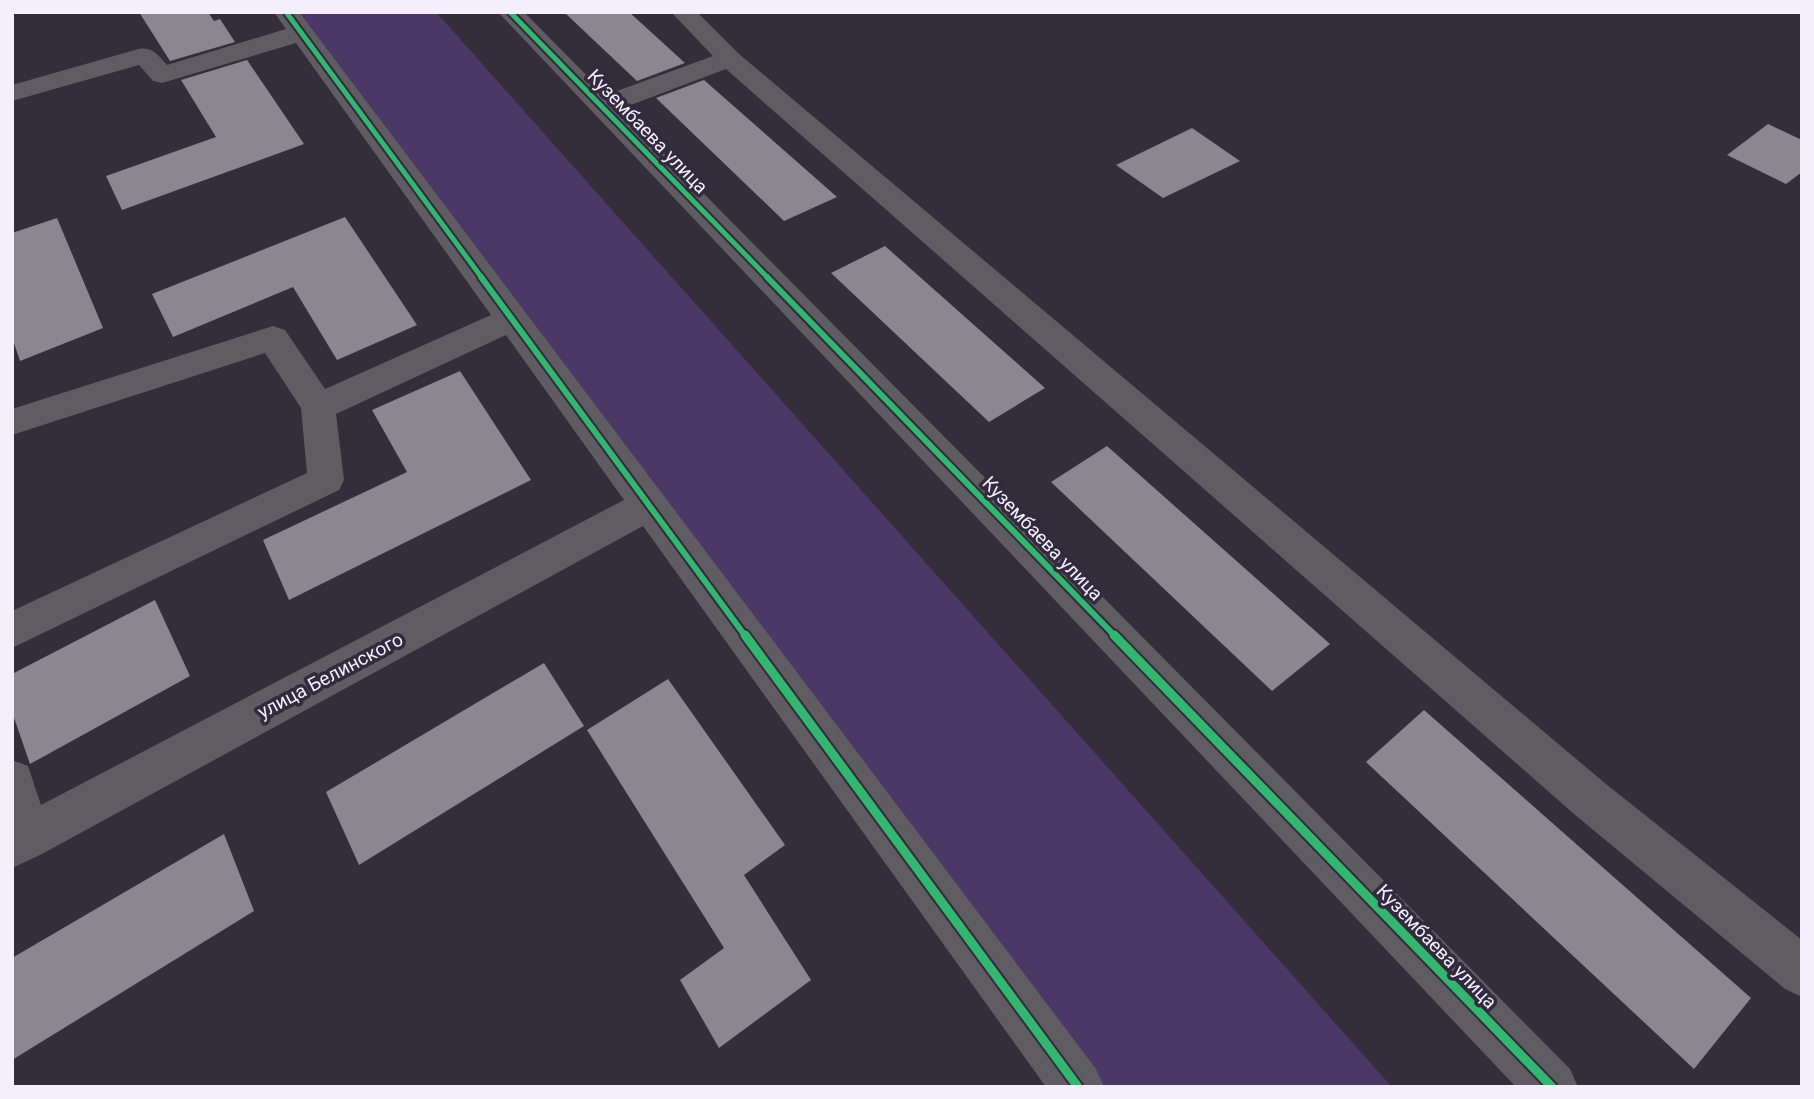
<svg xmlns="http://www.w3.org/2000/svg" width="1814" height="1099" viewBox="0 0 1814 1099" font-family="Roboto,sans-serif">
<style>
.green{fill:#4c3867}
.building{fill:#8b8790}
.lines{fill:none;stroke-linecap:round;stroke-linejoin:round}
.minor{fill:#5f5d62;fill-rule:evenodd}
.cycleway-far2-casing{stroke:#322a3d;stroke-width:9}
.cycleway-far1-casing{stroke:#322a3d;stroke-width:10}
.cycleway-casing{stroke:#322a3d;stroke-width:13}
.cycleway-far2{stroke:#33b770;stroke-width:5}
.cycleway-far1{stroke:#33b770;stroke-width:6}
.cycleway{stroke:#33b770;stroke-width:9}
.labels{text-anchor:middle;stroke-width:7;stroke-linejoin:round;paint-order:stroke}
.street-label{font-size:19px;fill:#f4effb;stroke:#322a3d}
</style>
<rect width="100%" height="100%" fill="#332e39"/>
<polygon class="green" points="292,12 436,12 1392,1087 1087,1087"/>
<g class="building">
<polygon points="139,12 208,12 214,21 220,19 235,42 170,61"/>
<polygon points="564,12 629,12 685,63 637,81"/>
<polygon points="247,60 304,144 122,210 106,176 216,137 181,80"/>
<polygon points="704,80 837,197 784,221 656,98"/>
<polygon points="1768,124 1802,140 1802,172 1786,184 1727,155"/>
<polygon points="1192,128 1240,161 1163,198 1116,165"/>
<polygon points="345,217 417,325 337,360 293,287 173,337 152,294"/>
<polygon points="57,218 103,328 20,361 12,337 12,233"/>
<polygon points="885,246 1045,388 989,422 831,273"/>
<polygon points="460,371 531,480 289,600 263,540 407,472 372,410"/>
<polygon points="1107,446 1330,644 1272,691 1051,482"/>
<polygon points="155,600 190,676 30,764 12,712 12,674"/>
<polygon points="544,663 584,726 359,865 326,792"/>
<polygon points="668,679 785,845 744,875 811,980 719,1048 680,980 724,948 587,730"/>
<polygon points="1424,710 1751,998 1694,1069 1366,762"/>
<polygon points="224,834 254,911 12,1060 12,958"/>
</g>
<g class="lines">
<g class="minor">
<path d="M274 12H299L1096 1069 1104 1087H1046L643 526 42 854 12 868V760L28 766 41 805 624 500 506 335 336 414 344 480 339 490 12 648V611L307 473 301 408 265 353 12 435V409L273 326 285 330 325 389 491 315 296 43 162 83 153 81 139 65 12 101V85L135 50C151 45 157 54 167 65L286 29Z"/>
<polygon points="498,12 524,12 606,95 713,56 671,12 697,12 739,54 1606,784 1802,940 1802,997 1785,989 1574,814 726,69 620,109 1570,1069 1578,1087 1516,1087"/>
</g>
<defs>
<g id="cycleway-far2">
<polyline points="286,12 482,278"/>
<polyline points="510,12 768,278"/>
</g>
<g id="cycleway-far1">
<polyline points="481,277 746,637"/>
<polyline points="767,277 1116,637"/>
</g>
<g id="cycleway">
<polyline points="745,635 1078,1087"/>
<polyline points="1114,635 1552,1087"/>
</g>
</defs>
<use href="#cycleway-far2" class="cycleway-far2-casing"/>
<use href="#cycleway-far1" class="cycleway-far1-casing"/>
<use href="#cycleway" class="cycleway-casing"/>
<use href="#cycleway-far2" class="cycleway-far2"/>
<use href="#cycleway-far1" class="cycleway-far1"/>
<use href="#cycleway" class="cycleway"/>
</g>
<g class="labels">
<g class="street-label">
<text transform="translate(648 131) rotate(46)" y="7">Кузембаева улица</text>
<text transform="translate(1043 538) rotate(46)" y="7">Кузембаева улица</text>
<text transform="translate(330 675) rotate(-28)" y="7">улица Белинского</text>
<text transform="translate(1437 946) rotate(46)" y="7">Кузембаева улица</text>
</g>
</g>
<rect width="1814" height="1099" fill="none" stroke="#f4effb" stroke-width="28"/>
</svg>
